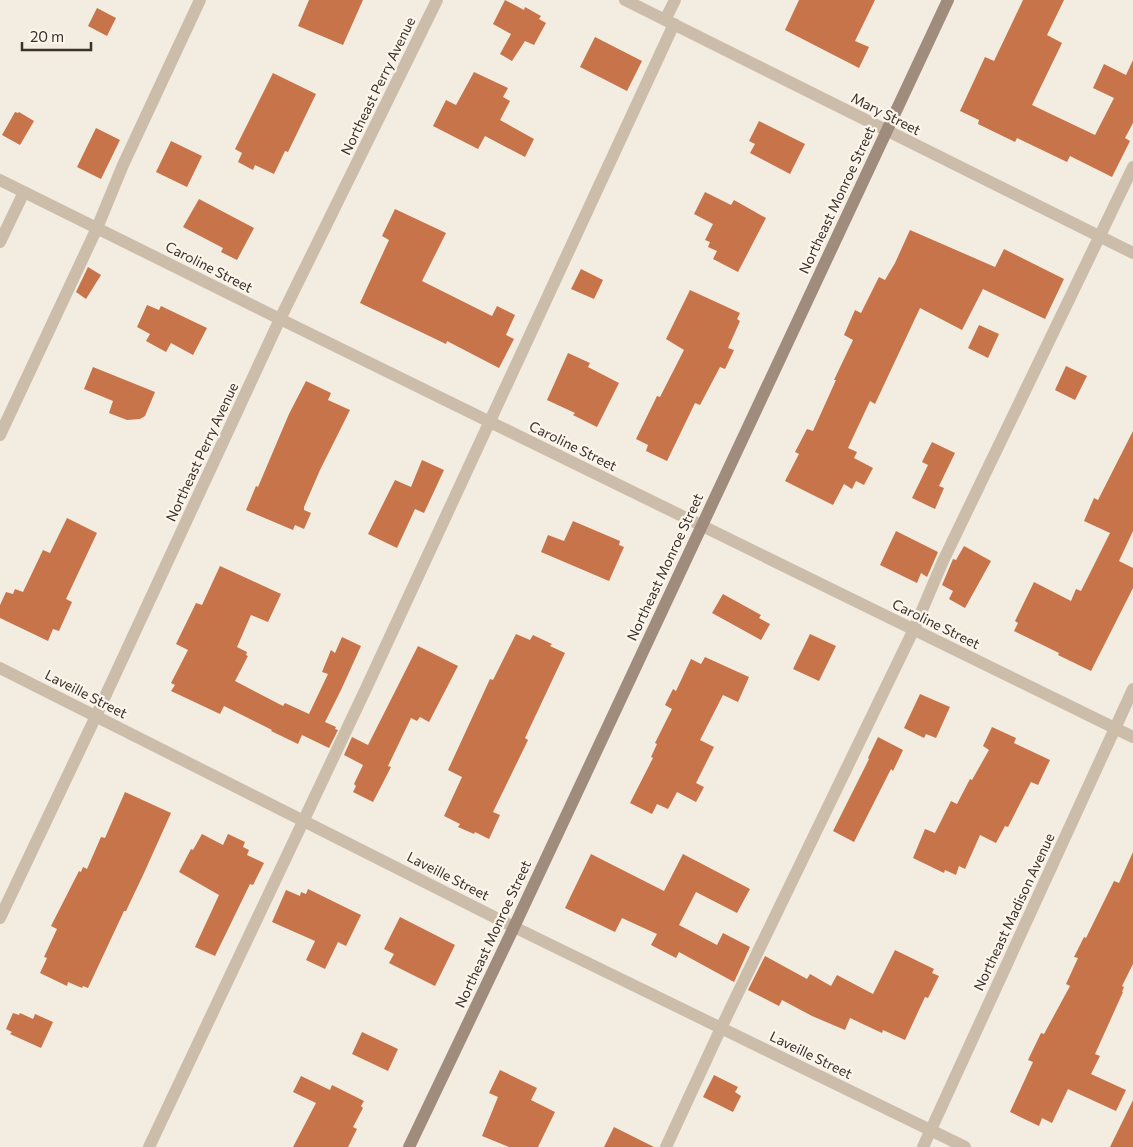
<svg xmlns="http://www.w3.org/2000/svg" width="1133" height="1147" viewBox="0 0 1133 1147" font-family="Commissioner,sans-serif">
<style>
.building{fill:#c7744a}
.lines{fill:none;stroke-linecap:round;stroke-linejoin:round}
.lane{stroke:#ccbdab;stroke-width:12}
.street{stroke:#ccbdab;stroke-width:12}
.secondary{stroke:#a08c7c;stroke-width:12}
.labels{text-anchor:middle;stroke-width:4.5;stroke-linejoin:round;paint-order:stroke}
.street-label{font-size:14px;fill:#3a312a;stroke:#fbf5ec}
</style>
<rect width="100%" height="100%" fill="#f3ece0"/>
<g class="building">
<polygon points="309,0 363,0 343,45 298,26"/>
<polygon points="505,0 524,10 525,7 541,16 539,19 546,23 534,45 525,41 512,61 500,54 511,34 493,24"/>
<polygon points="799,0 875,0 855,41 869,47 859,68 785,30"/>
<polygon points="1023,0 1064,0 1047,35 1062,43 1032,105 1095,135 1114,98 1093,88 1104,64 1126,75 1133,60 1133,123 1125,138 1130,141 1112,177 1070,156 1067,162 1017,138 1015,142 978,124 979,120 960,111 985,57 994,61"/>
<polygon points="97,8 116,18 107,36 88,26"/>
<polygon points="595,37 642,61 627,91 580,67"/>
<polygon points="474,72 508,88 503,97 510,101 500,120 534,139 525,157 485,136 478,149 433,126 446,100 456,105"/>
<polygon points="273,73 316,94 288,152 285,151 274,174 255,165 253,170 238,162 242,153 235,149"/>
<polygon points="15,112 18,113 19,112 34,121 20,145 2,135"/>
<polygon points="759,121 805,144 790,174 750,153 755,144 749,141"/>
<polygon points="96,128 120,140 101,179 77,167"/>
<polygon points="171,141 202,156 187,187 156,172"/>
<polygon points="705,192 731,205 734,200 766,218 738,272 713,259 717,251 708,247 710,242 705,240 713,224 694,214"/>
<polygon points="199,199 254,228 237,260 221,252 223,248 183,227"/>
<polygon points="395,209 446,233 422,281 492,316 497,306 515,315 506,335 514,339 499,368 447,341 446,344 360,303 389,240 382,236"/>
<polygon points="910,230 995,267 1004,249 1064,279 1045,319 983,289 962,330 920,308 875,404 870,401 848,448 857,452 854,458 873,468 864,485 856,481 852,489 844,484 833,505 785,481 799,454 795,452 807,429 813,431 836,380 834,380 853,340 844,335 855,310 861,313 879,277 885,280 895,263"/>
<polygon points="88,267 101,275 86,299 76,292"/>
<polygon points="581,269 603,280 594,299 571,289"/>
<polygon points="690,290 740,313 737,319 740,321 728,348 734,350 725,369 720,367 700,405 695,403 667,461 646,451 648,445 636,439 657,396 660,397 684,350 666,339"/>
<polygon points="147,305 159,310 161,306 207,328 193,355 171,343 166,352 146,341 150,334 137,327"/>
<polygon points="979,325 999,334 988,358 968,348"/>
<polygon points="568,353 590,363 588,367 619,383 597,427 573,415 575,413 547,400"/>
<polygon points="1066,366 1087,376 1075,400 1055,390"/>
<polygon points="93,367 155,392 145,416 140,419 127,420 109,413 113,401 84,389"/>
<polygon points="306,381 331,393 328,400 350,410 320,470 304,507 304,510 311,513 304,529 295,525 293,530 246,510 256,486 258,487 289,414"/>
<polygon points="1133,431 1133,531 1119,561 1133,568 1133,588 1091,671 1058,655 1059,653 1014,631 1018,623 1015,621 1034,582 1071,601 1076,589 1081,591 1110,533 1084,521 1094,498 1098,500"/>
<polygon points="932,442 955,453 939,486 944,488 935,509 912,498 928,465 922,462"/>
<polygon points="422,460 444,470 424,513 415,509 397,548 368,534 395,480 411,487"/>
<polygon points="67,518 97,533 66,599 72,602 59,631 53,629 48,641 0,618 0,605 6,592 13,594 15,589 23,592 43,550 50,553"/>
<polygon points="573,521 620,541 619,545 624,547 609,581 541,552 548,535 564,541"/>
<polygon points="896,531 938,552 927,577 921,573 917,583 880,565"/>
<polygon points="964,546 991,561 965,608 949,599 953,591 942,585 953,559 956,560"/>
<polygon points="220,566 281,594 268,622 251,615 237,647 247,652 246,655 248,656 235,681 283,706 285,703 309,714 328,674 322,672 331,650 335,653 342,637 361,646 341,690 325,722 336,727 335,729 338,730 329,748 302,735 298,744 271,731 272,730 224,706 220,714 171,691 175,685 171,683 188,650 176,644 196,603 202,605"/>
<polygon points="723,594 761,615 759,618 770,624 761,640 712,613"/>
<polygon points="516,634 530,640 533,635 552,644 550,646 565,653 525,738 528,740 493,812 500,815 489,839 475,832 474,834 458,827 460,824 444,816 462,777 448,770 490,679 493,680"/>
<polygon points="810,634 836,646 819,681 793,669"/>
<polygon points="418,646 458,666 429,722 420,717 417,721 411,718 388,766 391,767 373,802 353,792 356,786 354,784 363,765 344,755 352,737 368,745"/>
<polygon points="705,657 749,677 738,702 723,695 700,740 714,747 696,783 704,787 696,802 677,792 668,809 657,804 652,814 630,803 653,758 651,757 657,744 655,743 672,709 665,705 673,689 676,691 691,659 701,664"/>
<polygon points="920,694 950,707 936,738 926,734 924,738 904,728"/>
<polygon points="992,727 1016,738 1014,743 1050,760 1038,785 1031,782 1008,827 1005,826 996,843 980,835 965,869 959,866 956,875 945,870 944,873 913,858 925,829 935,833 951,801 957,804 970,779 972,780 989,750 983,746"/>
<polygon points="878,737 903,750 893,771 891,769 854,842 833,831 869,759 868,758"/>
<polygon points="125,792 171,813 144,873 126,911 124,911 88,988 83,986 82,988 68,982 67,986 40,973 47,958 44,957 57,929 51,926 79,871 81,872 83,867 87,869 101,837 105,838"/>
<polygon points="202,834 223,845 228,834 245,842 243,847 249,850 247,855 264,863 253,885 250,884 215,956 195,947 219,895 179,872 191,849 193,850"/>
<polygon points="1133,852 1133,964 1122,986 1124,987 1122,992 1123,992 1095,1054 1100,1056 1091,1074 1126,1090 1116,1111 1068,1089 1052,1123 1042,1118 1039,1126 1010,1112 1033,1062 1028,1060 1041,1033 1044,1034 1070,986 1066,984 1078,958 1074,957 1084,937 1086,938 1114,881 1119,883"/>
<polygon points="591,854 664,891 683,854 750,889 737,913 696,892 679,925 717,945 723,933 750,947 734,982 679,952 676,958 651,945 657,934 622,918 615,932 565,908"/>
<polygon points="308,889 361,915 346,946 338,942 325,969 306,960 315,941 272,922 286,890 300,896 301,892 306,894"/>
<polygon points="400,917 455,945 435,986 389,963 394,954 384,949"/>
<polygon points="895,950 934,969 932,973 939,976 928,998 925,997 905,1040 883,1030 882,1033 850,1018 845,1030 812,1016 782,1000 779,1006 748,990 765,956 807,979 810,974 831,986 837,975 873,994"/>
<polygon points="13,1013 19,1015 20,1013 33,1019 35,1014 53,1022 41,1048 10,1034 12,1032 6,1029"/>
<polygon points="362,1032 398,1049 388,1071 352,1054"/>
<polygon points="500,1070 537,1088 531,1100 555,1112 538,1147 509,1147 482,1136 498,1097 489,1093"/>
<polygon points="714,1075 738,1087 735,1092 741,1096 733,1112 703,1097"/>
<polygon points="301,1076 330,1090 332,1085 364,1101 361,1106 363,1108 353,1127 357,1129 348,1147 293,1147 316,1103 293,1092"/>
<polygon points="1133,1100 1133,1147 1110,1147"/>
<polygon points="614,1127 654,1147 604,1147"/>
</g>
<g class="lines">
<g class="lane">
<polyline points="665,20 675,0"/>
<polyline points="0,242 24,192"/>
<polyline points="0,435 97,228 123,165 200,0"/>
<path d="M149 1147C327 774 502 400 674 24"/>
<polyline points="666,1147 721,1028 914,629 943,561 1133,167"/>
</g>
<g class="street">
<polyline points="625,0 1133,253"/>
<polyline points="0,180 280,319 1133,737"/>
<polyline points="0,668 514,927 965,1147"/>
<polyline points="0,918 96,716 280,319 437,0"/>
<polyline points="923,1147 1133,689"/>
</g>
<polyline class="secondary" points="409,1147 514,927 948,0"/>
</g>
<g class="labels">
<g class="street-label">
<text transform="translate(378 86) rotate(-64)" y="5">Northeast Perry Avenue</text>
<text transform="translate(886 114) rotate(27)" y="5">Mary Street</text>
<text transform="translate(837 200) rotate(-65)" y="5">Northeast Monroe Street</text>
<text transform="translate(209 267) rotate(27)" y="5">Caroline Street</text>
<text transform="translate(573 446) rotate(26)" y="5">Caroline Street</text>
<text transform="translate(202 452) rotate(-65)" y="5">Northeast Perry Avenue</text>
<text transform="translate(665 567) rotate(-65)" y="5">Northeast Monroe Street</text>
<text transform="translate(936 624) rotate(26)" y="5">Caroline Street</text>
<text transform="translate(86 694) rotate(27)" y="5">Laveille Street</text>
<text transform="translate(448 876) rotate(27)" y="5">Laveille Street</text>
<text transform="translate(1014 912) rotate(-65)" y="5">Northeast Madison Avenue</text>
<text transform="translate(493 934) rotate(-65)" y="5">Northeast Monroe Street</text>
<text transform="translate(811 1055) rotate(26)" y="5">Laveille Street</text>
</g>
</g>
<path d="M22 42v8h69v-8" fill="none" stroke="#3a312a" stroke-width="2.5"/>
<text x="30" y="42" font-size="15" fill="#3a312a" stroke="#fbf5ec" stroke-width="4" paint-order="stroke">20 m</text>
</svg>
